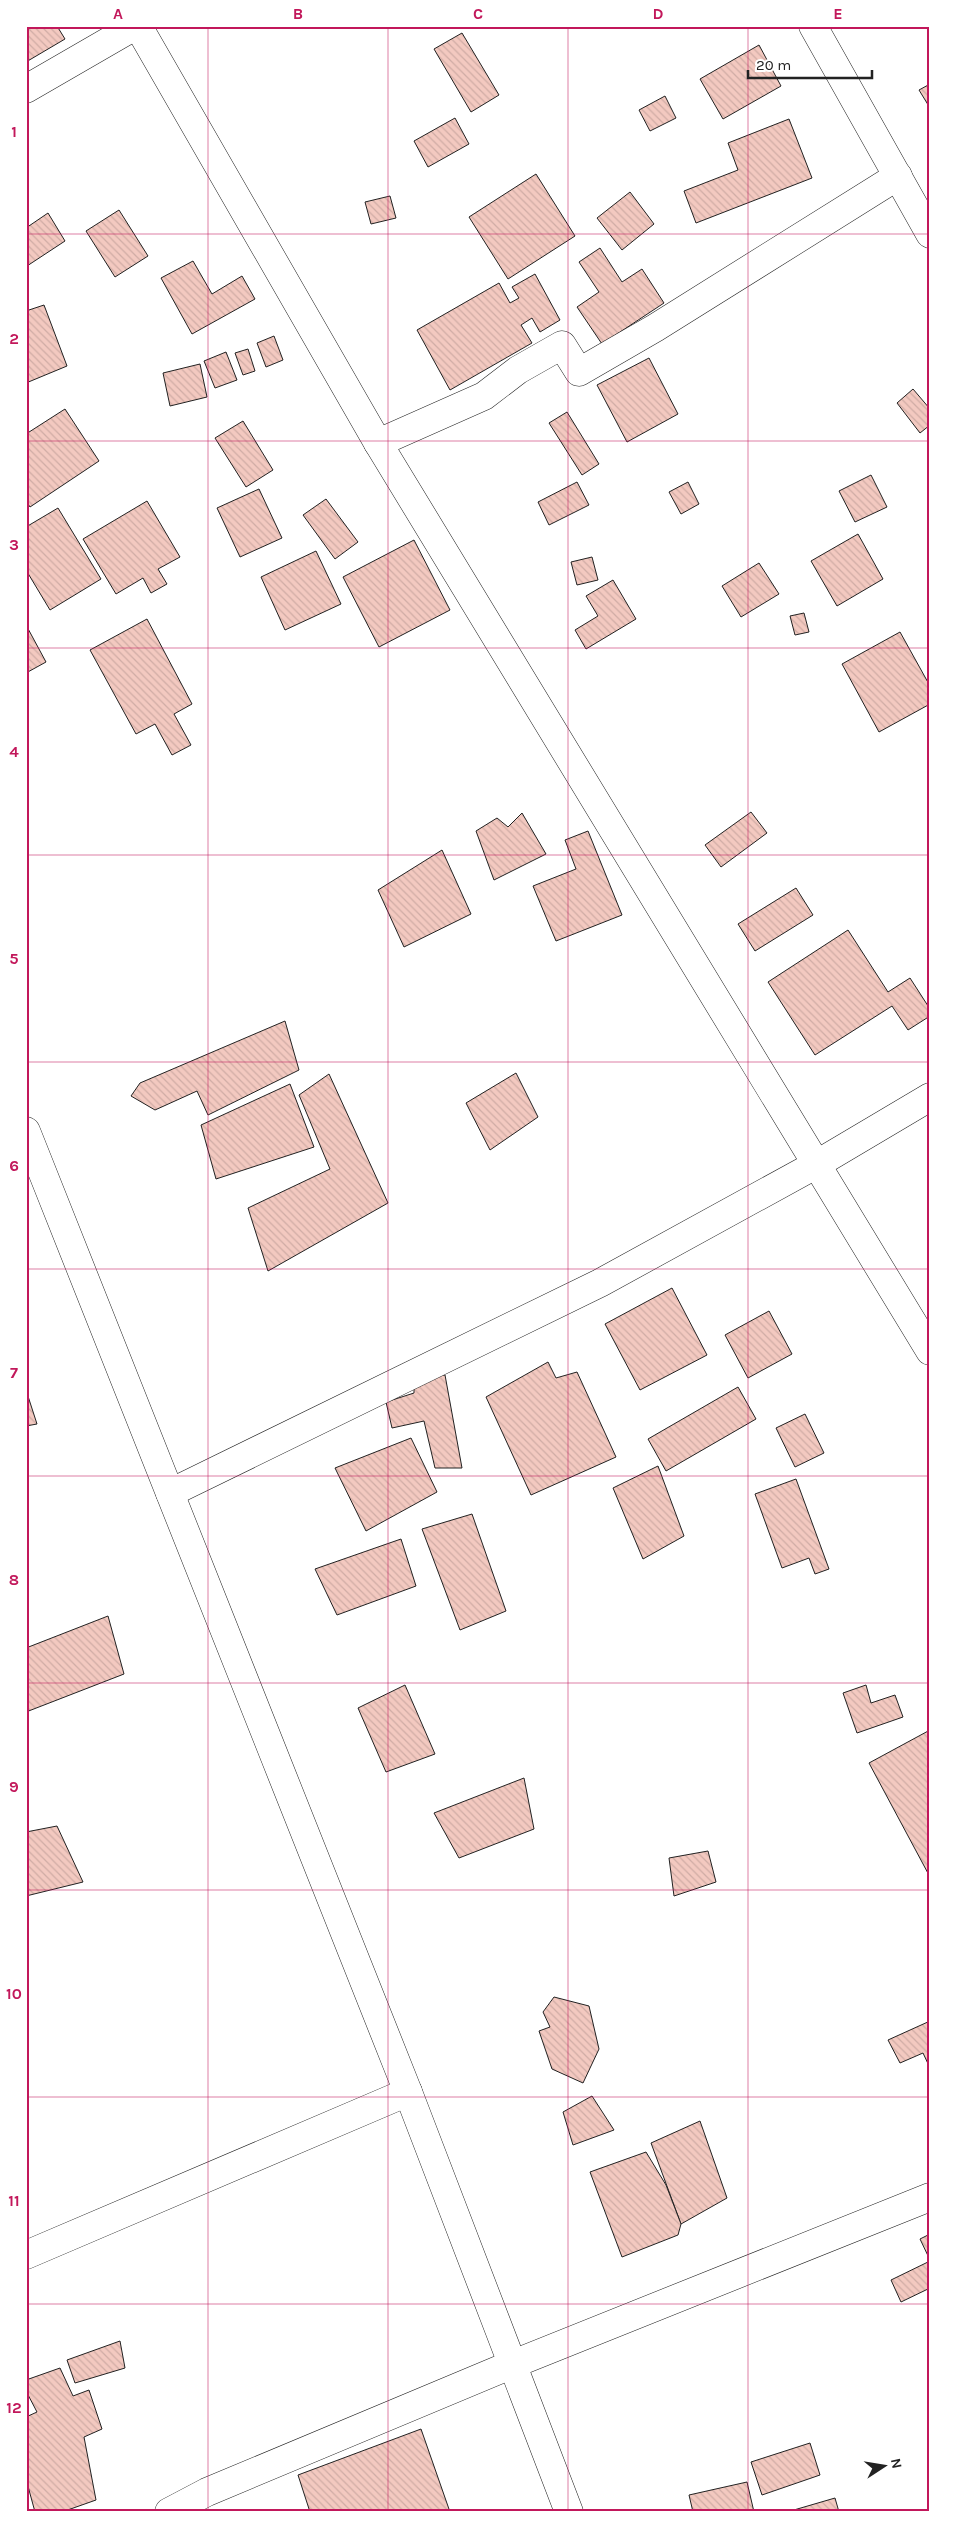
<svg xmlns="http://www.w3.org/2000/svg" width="956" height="2538" viewBox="0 0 956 2538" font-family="Karla,sans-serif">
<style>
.building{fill:url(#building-back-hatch);stroke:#222}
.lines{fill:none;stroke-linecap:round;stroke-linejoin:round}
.minor-casing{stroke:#222;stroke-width:29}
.trunk-casing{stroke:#222;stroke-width:29}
.minor{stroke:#fff;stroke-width:28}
.trunk{stroke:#fff;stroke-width:28}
.grid{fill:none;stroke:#c2185b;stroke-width:1;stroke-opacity:0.55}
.neatline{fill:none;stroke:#c2185b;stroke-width:2}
.grid-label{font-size:16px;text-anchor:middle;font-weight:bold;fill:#c2185b}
</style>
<defs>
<pattern id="building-back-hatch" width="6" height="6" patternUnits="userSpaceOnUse" patternTransform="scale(1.25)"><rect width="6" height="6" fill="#f3c9c0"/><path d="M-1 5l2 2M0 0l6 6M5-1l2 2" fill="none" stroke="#d0aca5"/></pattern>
</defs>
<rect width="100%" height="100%" fill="#fff"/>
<g class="building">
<polygon points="26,26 57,26 65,39 26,62"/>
<polygon points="462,33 499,95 471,112 434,49"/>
<polygon points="759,45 781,86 723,119 700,79"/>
<polygon points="930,84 930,108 919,90"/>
<polygon points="665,96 676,118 650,131 639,110"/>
<polygon points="455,118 469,144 428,167 414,141"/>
<polygon points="789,119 812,178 696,223 684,191 738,170 728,143"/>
<polygon points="536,174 575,236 508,279 469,217"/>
<polygon points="630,192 654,224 622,250 597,218"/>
<polygon points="390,196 396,218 371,224 365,202"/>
<polygon points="119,210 148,256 115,277 86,231"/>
<polygon points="48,213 65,241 27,266 26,228"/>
<polygon points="600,248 622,282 642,269 664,303 602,344 577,307 599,292 579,262"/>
<polygon points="193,261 212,294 242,276 255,299 192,334 161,278"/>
<polygon points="535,274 560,320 540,332 532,318 521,325 532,343 450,390 417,330 499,283 510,303 519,298 512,287"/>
<polygon points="44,305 67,366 26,383 26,311"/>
<polygon points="274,336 283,360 266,367 257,343"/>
<polygon points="248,349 255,371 243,375 235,353"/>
<polygon points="226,352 237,380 215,388 204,361"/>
<polygon points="649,358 678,414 627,442 597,385"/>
<polygon points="200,364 207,397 170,406 163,373"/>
<polygon points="913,389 930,409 930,425 920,433 897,403"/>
<polygon points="65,409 99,461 30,507 26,501 26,434"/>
<polygon points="567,412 599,464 582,475 549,423"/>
<polygon points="243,421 273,470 246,487 215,438"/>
<polygon points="871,475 887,507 855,522 839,491"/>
<polygon points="577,482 589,505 549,525 538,502"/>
<polygon points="688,482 699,504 681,514 669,492"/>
<polygon points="259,489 282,538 240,557 217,508"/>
<polygon points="326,499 358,542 335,559 303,515"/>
<polygon points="147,501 180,557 158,569 167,584 151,593 143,578 116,594 83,539"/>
<polygon points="58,508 101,579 50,610 26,570 26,527"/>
<polygon points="858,534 883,579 837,606 811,561"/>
<polygon points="414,540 450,610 379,647 343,577"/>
<polygon points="316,551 341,604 285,630 261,577"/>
<polygon points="592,557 598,580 577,585 571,562"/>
<polygon points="759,563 779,594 741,617 722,586"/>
<polygon points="613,580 636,619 586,649 575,630 598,616 586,596"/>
<polygon points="804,613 809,632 795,635 790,616"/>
<polygon points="147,619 192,704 174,714 191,745 172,755 155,724 136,734 90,650"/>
<polygon points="26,625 46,662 26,673"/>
<polygon points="900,632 930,686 930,704 879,732 842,664"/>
<polygon points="751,812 767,833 721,867 705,845"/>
<polygon points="522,813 546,854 494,880 476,831 497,818 508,827"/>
<polygon points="588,831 622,915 556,941 533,886 576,869 565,840"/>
<polygon points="442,850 471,914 404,947 378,890"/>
<polygon points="796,888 813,915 755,951 738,924"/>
<polygon points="848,930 888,992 910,978 930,1009 930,1016 908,1030 892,1006 815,1055 768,982"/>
<polygon points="285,1021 299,1070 208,1115 197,1091 155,1110 131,1096 140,1083"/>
<polygon points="516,1073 538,1117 490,1150 466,1103"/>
<polygon points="329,1074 388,1203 268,1271 248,1208 330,1169 299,1095"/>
<polygon points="290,1084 314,1147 216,1179 201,1125"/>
<polygon points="672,1288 707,1355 640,1390 605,1324"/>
<polygon points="769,1311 792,1354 748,1378 725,1335"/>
<polygon points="548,1362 556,1378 577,1372 616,1457 531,1495 486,1397"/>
<polygon points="414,1375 445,1375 462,1468 435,1468 424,1421 392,1428 386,1402 414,1393"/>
<polygon points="738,1387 756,1419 666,1471 648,1439"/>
<polygon points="26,1390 37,1424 26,1426"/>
<polygon points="805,1414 824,1453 795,1467 776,1428"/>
<polygon points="411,1438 437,1492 366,1531 335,1468"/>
<polygon points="658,1466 684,1536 643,1559 613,1488"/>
<polygon points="796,1479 829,1569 815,1574 809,1558 782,1568 755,1494"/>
<polygon points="472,1514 506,1611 460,1630 422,1529"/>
<polygon points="401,1539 416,1586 337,1615 315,1569"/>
<polygon points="108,1616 124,1674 26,1712 26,1648"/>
<polygon points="405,1685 435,1754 386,1772 358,1708"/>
<polygon points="866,1685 871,1703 895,1695 903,1717 857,1733 843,1693"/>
<polygon points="930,1730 930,1877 869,1763"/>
<polygon points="524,1778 534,1829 459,1858 434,1813"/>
<polygon points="57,1826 83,1882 26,1896 26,1832"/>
<polygon points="708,1851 716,1882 674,1896 669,1858"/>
<polygon points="554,1997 589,2006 599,2049 583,2083 552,2069 539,2031 550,2027 543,2012"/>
<polygon points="930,2021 930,2068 923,2053 900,2063 888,2040"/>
<polygon points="592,2096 614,2130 573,2145 563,2112"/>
<polygon points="700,2121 727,2198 681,2224 651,2143"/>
<polygon points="646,2152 666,2185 681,2224 678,2235 622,2257 590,2172"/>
<polygon points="930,2234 930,2260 920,2239"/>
<polygon points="930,2261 930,2288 901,2302 891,2280"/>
<polygon points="120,2341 125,2368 75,2383 67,2360"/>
<polygon points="60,2368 73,2396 89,2390 102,2429 84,2437 96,2500 62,2512 35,2512 26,2479 26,2417 37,2412 26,2391 26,2380"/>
<polygon points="421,2429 450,2512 310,2512 298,2475"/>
<polygon points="810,2443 820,2475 762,2495 751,2462"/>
<polygon points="747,2482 754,2512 693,2512 689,2495"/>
<polygon points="835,2498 839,2512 787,2512"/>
</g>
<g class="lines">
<defs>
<g id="minor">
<polyline points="138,26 378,443 930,1351"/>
<polyline points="813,26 930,234"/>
<polyline points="26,89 135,26"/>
<polyline points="378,443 484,396 518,370 562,345 579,372 655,328 898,176"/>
<polyline points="170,1493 600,1283 817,1164 930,1097"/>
<polyline points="26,2255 408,2092"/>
<polyline points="169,2512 207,2492 513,2364 930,2197"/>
</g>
<polyline id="trunk" points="26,1131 408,2092 569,2512"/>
</defs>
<use href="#minor" class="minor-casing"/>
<use href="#trunk" class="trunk-casing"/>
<use href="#minor" class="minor"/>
<use href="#trunk" class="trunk"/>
</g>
<path class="grid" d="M208 26V2512M388 26V2512M568 26V2512M748 26V2512M26 234H930M26 441H930M26 648H930M26 855H930M26 1062H930M26 1269H930M26 1476H930M26 1683H930M26 1890H930M26 2097H930M26 2304H930"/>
<rect width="956" height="2538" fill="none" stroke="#ffffff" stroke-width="55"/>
<g transform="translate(884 2466) rotate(78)" stroke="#ffffff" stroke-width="4" paint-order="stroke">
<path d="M0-4L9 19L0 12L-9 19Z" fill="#222222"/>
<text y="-8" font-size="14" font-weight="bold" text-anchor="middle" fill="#222222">N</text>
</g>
<path d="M748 70v8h124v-8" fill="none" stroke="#222222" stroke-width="2.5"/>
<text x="756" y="70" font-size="15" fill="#222222" stroke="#ffffff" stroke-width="4" paint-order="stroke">20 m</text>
<rect x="28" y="28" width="900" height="2482" class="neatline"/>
<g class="grid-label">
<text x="118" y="19">A</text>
<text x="298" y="19">B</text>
<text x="478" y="19">C</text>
<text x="658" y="19">D</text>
<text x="838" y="19">E</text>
<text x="14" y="137">1</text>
<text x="14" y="344">2</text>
<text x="14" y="550">3</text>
<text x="14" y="757">4</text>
<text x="14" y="964">5</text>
<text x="14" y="1171">6</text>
<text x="14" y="1378">7</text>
<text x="14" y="1585">8</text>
<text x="14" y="1792">9</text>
<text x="14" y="1999">10</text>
<text x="14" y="2206">11</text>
<text x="14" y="2413">12</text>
</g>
</svg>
